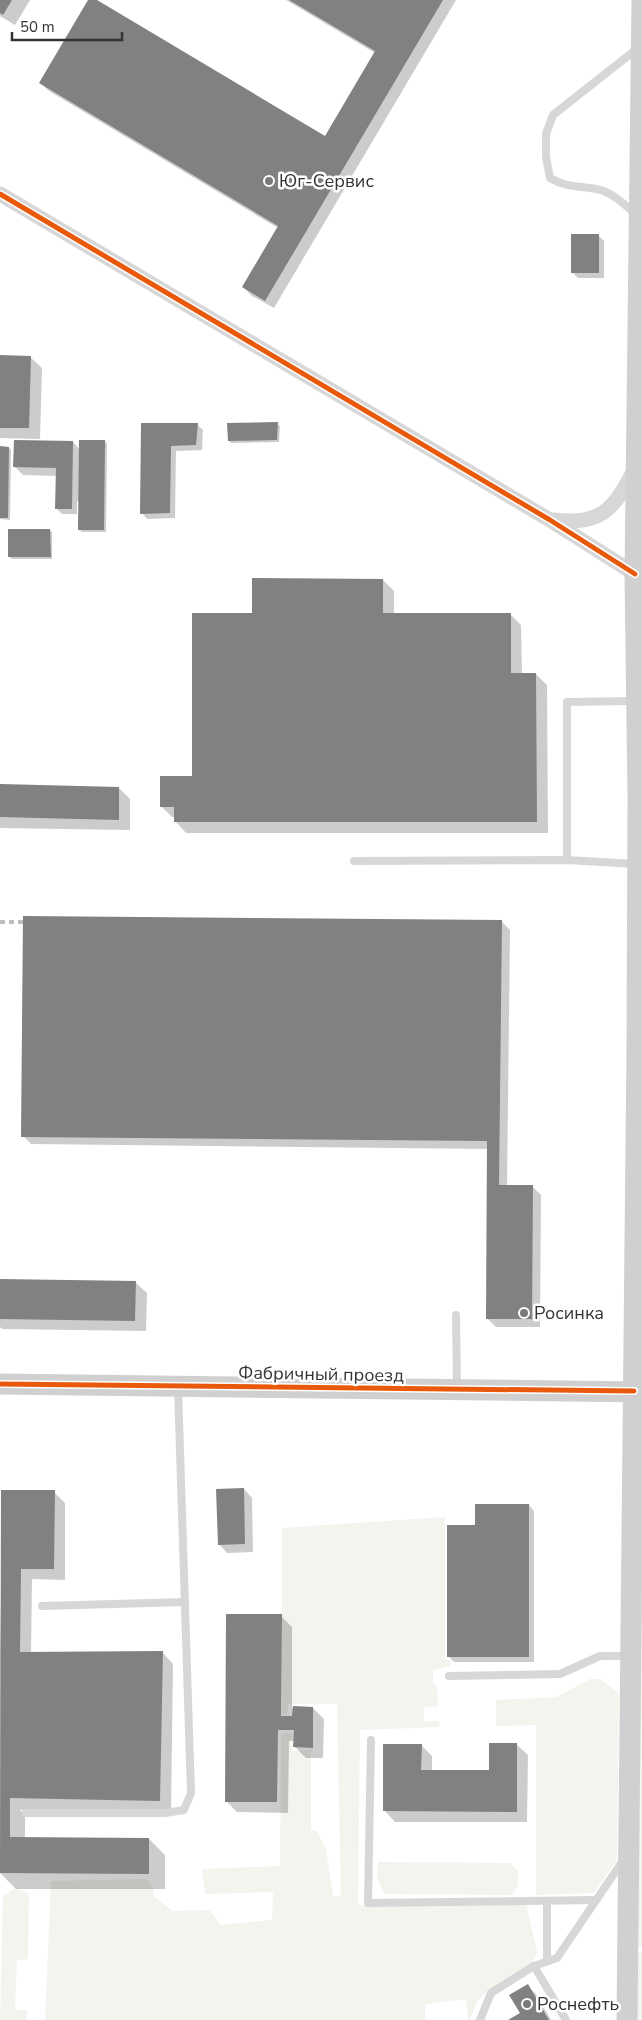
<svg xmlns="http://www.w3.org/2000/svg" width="642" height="2020" viewBox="0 0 642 2020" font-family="'Nunito Sans',sans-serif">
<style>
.green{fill:#f1f5ed}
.shadow{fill:#0003}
.building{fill:#818181}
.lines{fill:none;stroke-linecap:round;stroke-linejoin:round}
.lane{stroke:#d7d7d7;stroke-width:8}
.street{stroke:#d7d7d7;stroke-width:15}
.secondary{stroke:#d0d0d0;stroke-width:21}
.rail{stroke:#bebebe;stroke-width:4;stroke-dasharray:5 4;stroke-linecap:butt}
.cycleway-casing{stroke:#fff;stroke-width:8}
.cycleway{stroke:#e8590c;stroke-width:5}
.poi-dot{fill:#7a7a7a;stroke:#fff;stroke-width:2}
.labels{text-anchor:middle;stroke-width:5;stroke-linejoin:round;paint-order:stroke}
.poi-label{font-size:18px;fill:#333;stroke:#fff;text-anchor:start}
.street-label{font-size:18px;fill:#333;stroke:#fff}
</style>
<rect width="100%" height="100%" fill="#fff"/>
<g class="green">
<polygon points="642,1411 642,1945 639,1948 636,1948"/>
<path d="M445 1517V1660H451L450 1666 433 1670V1684L437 1686 438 1706 424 1707V1721H439L440 1727 360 1730 358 1905 526 1903 537 1951C534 1975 495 1982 480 1998 475 2003 473 2014 470 2020H468L466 1999 425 2004V2020H45L51 1881 146 1879 153 1887 154 1896 172 1911 209 1910 221 1925 272 1920 273 1892 205 1894 202 1869 280 1866 281 1734 291 1733 292 1751 311 1750V1831L316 1830 326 1849 333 1896H341L337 1704H288L287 1715H282V1528Z"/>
<polygon points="590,1679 601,1679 619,1694 617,1860 594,1893 536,1895 536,1725 496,1726 496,1700 557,1697"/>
<polygon points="378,1862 510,1863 518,1871 518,1885 511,1895 385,1894 377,1878"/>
<polygon points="14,1889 19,1889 29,1894 28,1959 17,1960 15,2010 27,2010 27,2020 0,2020 3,1896"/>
<polygon points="642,1951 642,2020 635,2020 636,1955"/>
</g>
<g class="shadow">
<polygon points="0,0 30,0 15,25 0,16"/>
<polygon points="90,0 94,0 325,138 375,53 286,0 456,0 274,308 252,296 243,287 278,228 49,91 40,83"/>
<polygon points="598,235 604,241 604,278 578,278 573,273"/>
<polygon points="0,356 30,357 42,368 40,439 0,438"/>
<polygon points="277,423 280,426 279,442 231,443 229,441"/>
<polygon points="143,424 197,424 203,430 202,450 176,451 175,518 147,519 142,513"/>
<polygon points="105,441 107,444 106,532 82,532 79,529 79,501 77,501 77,514 62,514 56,508 57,476 23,475 15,467 73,442 80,450"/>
<polygon points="0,448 9,448 11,450 10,520 0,519"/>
<polygon points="50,530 52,532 52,559 12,559 9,557"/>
<polygon points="383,580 394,591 394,614 510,614 521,625 522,674 536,674 547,685 548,833 186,833 175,821 175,817 172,817 161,806 194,778 253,614"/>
<polygon points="0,786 119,788 130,799 130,830 0,828"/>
<polygon points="501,921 510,930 507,1186 532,1186 541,1195 540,1327 496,1327 487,1318 488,1149 31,1144 23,1136"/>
<polygon points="0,1280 135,1282 147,1293 146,1331 2,1329 0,1327"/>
<polygon points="244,1489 252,1498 253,1552 227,1553 219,1544"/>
<polygon points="3,1491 54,1492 65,1503 65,1580 32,1579 31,1653 162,1652 173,1664 171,1811 20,1810 25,1815 25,1839 149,1839 165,1855 165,1889 16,1889 0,1873 0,1653"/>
<polygon points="529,1505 534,1511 534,1662 454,1662 449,1657 476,1526"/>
<polygon points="281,1616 292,1627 292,1708 313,1708 324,1719 323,1758 306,1758 295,1747 295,1741 289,1741 288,1813 237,1812 226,1801"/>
<polygon points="516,1744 528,1755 527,1822 395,1822 384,1810 421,1745 432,1756 432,1771 490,1772"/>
<polygon points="527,1986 536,1994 551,2020 510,2020 521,2013"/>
</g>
<g class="building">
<polygon points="0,0 12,0 3,15 0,13"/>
<polygon points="88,0 97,0 325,136 375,51 289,0 443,0 265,301 242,287 278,226 39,83"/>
<rect x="571" y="234" width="28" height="39"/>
<polygon points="0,355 31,356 29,428 0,428"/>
<polygon points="278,422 277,440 228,441 227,423"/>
<polygon points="141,423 198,423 196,445 171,446 170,513 140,514"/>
<polygon points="14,440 73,441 72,509 55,509 56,468 13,467"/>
<polygon points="79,440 105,440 104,530 78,530"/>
<polygon points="0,446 9,447 8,518 0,518"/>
<polygon points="8,529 50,529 51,557 8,557"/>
<polygon points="252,578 383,579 383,613 511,613 511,673 536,673 537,822 174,822 174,807 160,807 160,776 192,776 192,613 252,613"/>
<polygon points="0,784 119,787 119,820 0,817"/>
<polygon points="23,916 502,920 499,1185 533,1185 532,1319 486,1319 487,1141 21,1137"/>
<polygon points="0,1279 136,1281 135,1321 0,1319"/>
<polygon points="244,1488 245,1544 218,1545 216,1489"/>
<polygon points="1,1490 55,1490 54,1569 21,1569 20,1652 163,1651 160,1801 10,1798 10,1837 149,1838 149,1874 0,1873"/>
<polygon points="475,1504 529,1504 529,1657 447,1657 447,1525 475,1525"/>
<polygon points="226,1614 282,1614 281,1716 292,1716 293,1706 313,1707 313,1748 293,1747 294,1730 278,1730 277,1802 225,1802"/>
<polygon points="489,1743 517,1743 517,1812 383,1811 383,1744 422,1744 421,1770 489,1770"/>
<polygon points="528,1984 549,2020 508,2020 520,2013 509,1995"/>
</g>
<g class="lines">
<g class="lane">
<path d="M636 215C627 206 616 196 604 191 585 185 568 189 550 178L546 157V134L553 115 638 48"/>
<polyline points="567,860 567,702 635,701"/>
<polyline points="354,861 567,860 635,864"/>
<polyline points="456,1315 457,1388"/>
<polyline points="42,1606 185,1602"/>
<polyline points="449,1676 560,1674 600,1656 629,1656"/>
<polyline points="371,1740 368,1903 596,1900"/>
<polyline points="26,1813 165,1813 184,1810 191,1793 178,1388"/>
<polyline points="547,1901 547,1961"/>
<polyline points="534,1966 566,2020"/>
<polyline points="480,2020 491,1993 534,1966 557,1958 624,1859"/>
</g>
<g class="street">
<polyline points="0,194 550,520 635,574"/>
<path d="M554 520C602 526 615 508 635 468"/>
</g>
<g class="secondary">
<polyline points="0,1384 642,1392"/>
<polyline points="627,2020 637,1049 638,797 635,574 642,0"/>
</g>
<polyline class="rail" points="0,922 23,922"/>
<defs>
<g id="cycleway">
<polyline points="0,194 550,520 635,574"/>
<polyline points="0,1384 634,1391"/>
</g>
</defs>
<use href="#cycleway" class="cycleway-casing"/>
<use href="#cycleway" class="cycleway"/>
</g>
<g class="poi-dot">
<circle cx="269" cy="181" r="5"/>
<circle cx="524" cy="1313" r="5"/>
<circle cx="527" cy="2004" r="5"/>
</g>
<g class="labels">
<g class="poi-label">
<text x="279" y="187">Юг-Сервис</text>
<text x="534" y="1319">Росинка</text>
<text x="537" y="2010">Роснефть</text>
</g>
<g class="street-label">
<text transform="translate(321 1374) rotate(1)" y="6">Фабричный проезд</text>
</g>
</g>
<path d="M12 32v8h110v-8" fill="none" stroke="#333333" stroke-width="2.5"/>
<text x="20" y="32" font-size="15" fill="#333333" stroke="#ffffff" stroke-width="4" paint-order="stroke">50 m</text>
</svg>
